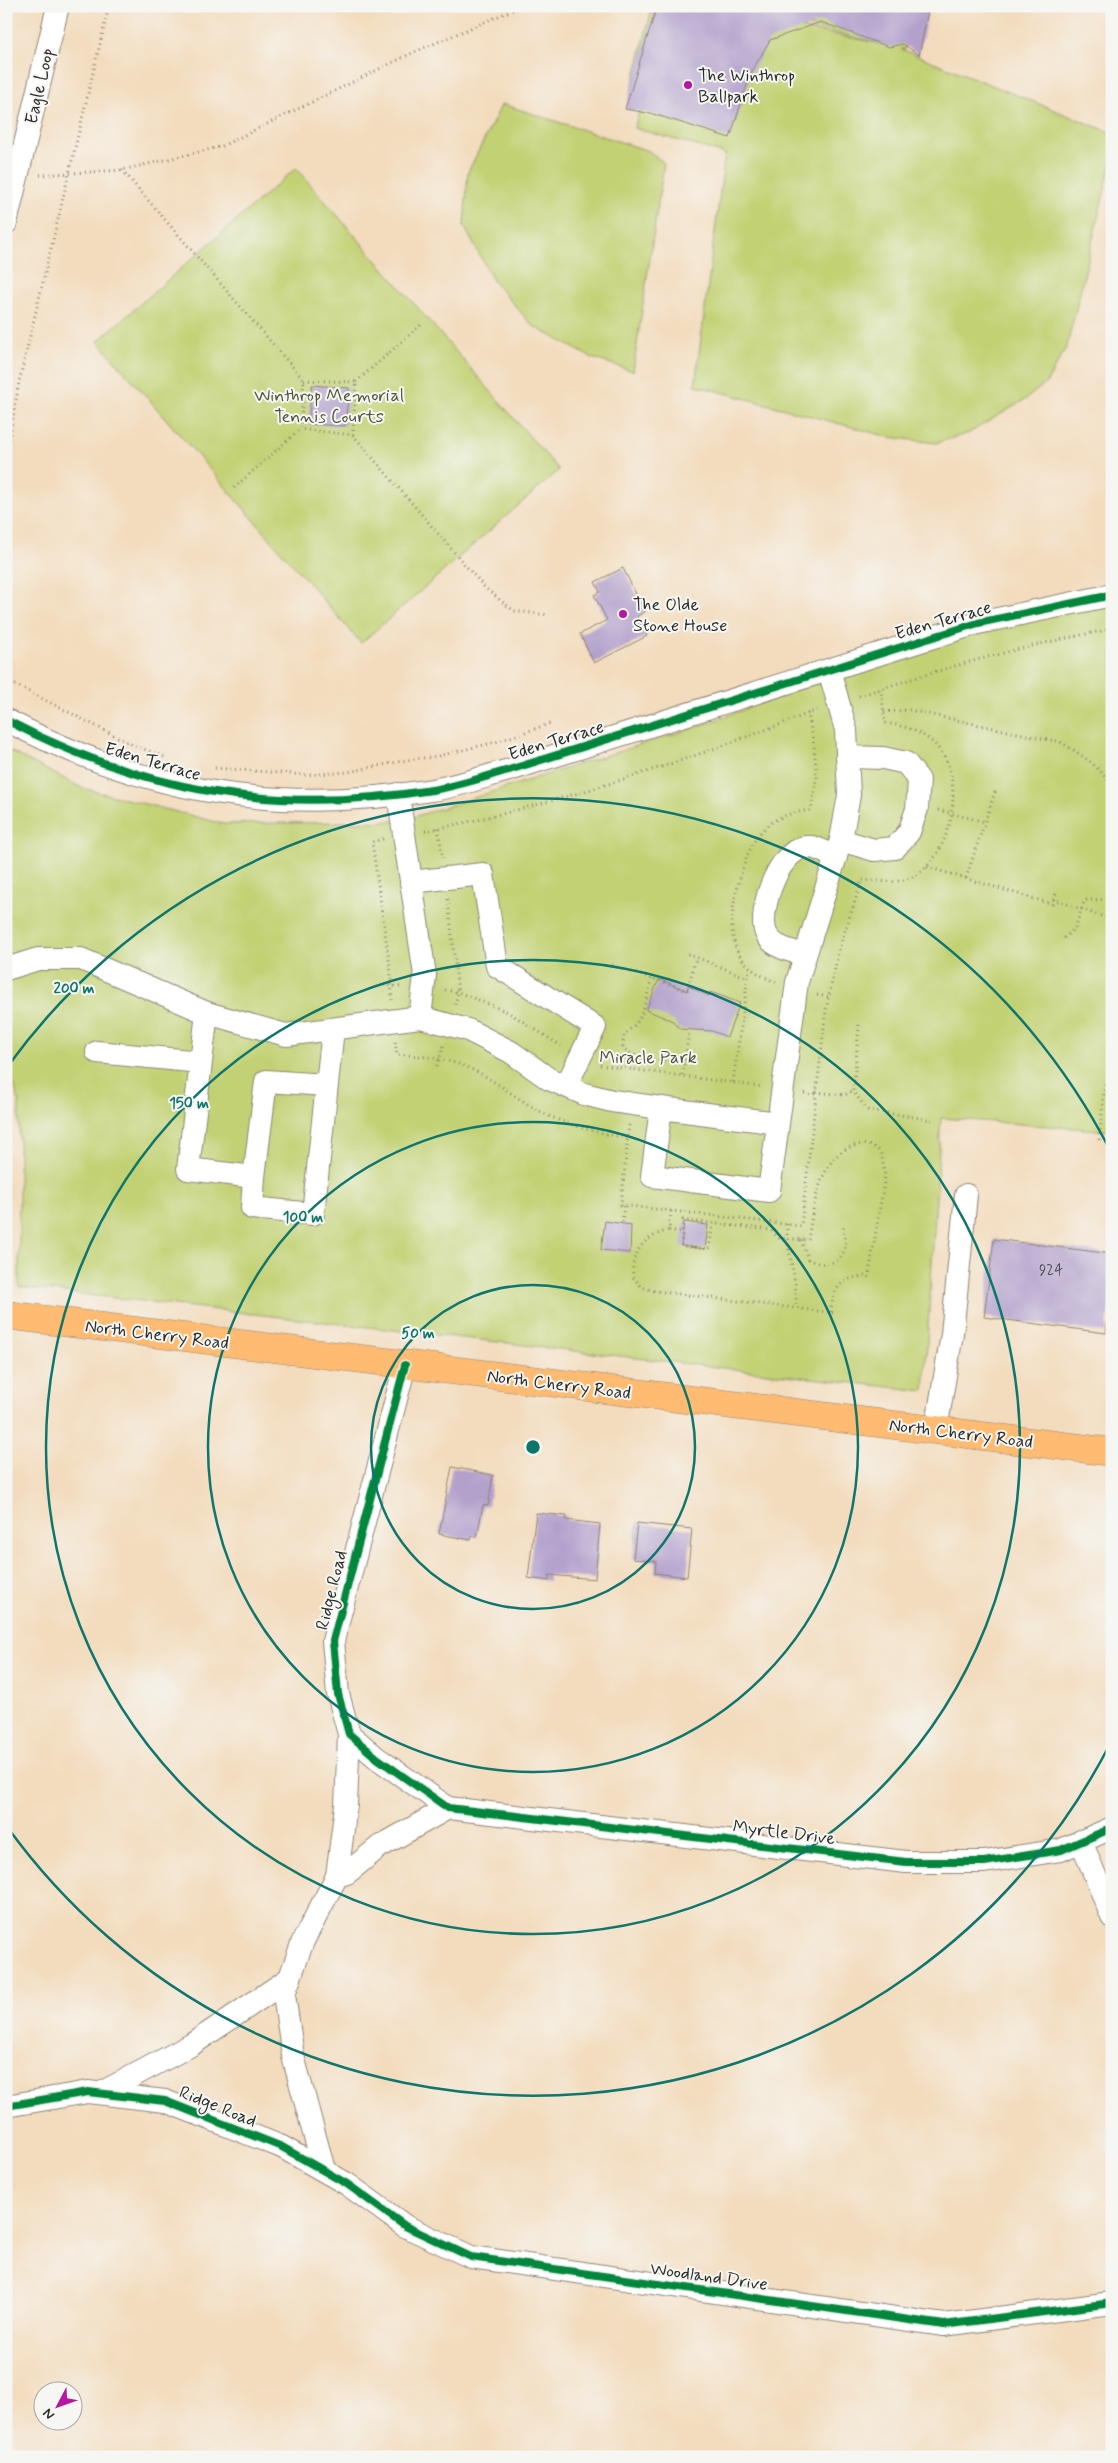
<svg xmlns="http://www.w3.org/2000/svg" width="1118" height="2463" viewBox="0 0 1118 2463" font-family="Mynerve,sans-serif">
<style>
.green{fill:#c2d173;stroke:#767e4f;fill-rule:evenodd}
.building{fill:#b3a1cc}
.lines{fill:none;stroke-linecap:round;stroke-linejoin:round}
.minor-casing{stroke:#8f8474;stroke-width:24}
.major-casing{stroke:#8f8474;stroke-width:29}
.path{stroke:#8f8474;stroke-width:3;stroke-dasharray:1 4;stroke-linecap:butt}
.minor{stroke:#fff;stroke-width:22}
.major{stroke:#febb71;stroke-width:28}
.cycleway-casing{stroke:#f6f6f2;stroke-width:11}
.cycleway{stroke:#00873e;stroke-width:8}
.ring{fill:none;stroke:#0f766e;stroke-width:2.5}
.poi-dot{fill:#b5179e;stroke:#f6f6f2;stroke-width:2}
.labels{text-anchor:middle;stroke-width:4;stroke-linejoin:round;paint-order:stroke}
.number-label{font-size:15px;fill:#4d4853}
.poi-label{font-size:18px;fill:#2b2b2b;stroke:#f6f6f2;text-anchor:start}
.street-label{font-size:18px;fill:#2b2b2b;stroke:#f6f6f2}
.park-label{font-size:18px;fill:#51543d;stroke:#f6f6f2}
.centre{fill:#0f766e;stroke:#f6f6f2;stroke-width:2.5}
.ring-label{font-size:15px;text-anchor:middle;font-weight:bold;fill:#0f766e;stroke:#f6f6f2;stroke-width:4;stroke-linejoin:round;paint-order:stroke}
</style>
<rect width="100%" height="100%" fill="#f6f6f2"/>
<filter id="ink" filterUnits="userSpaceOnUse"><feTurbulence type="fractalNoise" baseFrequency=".02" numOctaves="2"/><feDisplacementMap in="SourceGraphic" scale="10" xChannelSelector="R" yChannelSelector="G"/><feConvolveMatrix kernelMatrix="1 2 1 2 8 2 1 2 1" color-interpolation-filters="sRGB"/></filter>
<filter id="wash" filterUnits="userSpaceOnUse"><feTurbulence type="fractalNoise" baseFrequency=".0096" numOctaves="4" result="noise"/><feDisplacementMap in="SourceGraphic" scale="20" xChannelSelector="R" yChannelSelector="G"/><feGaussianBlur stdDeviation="1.12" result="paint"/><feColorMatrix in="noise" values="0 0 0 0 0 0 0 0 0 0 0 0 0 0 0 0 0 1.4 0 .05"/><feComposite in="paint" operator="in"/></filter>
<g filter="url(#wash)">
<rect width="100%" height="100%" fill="#f3dcbd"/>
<g class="green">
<path d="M916 6 905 49H901L1112 133V160L1067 346 1047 382 1026 399 969 433 936 443 889 437 695 385 725 154 634 128 643 98 630 95 651 13 667 20ZM807 26 883 44 795 27Z"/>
<polygon points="502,104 649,151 664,163 633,371 592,358 533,326 494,282 464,226 468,172"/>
<polygon points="296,168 559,470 361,643 98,341"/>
<polygon points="1112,599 1112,1131 941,1118 924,1391 19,1287 19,1103 6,1056 6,749 82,788 224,824 401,821 711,722 932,637"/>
</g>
<g id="blocks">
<g class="building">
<polygon points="657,6 929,6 919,55 903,44 889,47 821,22 770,40 751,73 730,138 653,114 625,109"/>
<polygon points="312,385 349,388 345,426 308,424"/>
<polygon points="623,568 645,612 637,616 647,636 594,663 580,634 607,620 594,595 600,592 595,582"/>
<polygon points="659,979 687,991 688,986 709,996 710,992 740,1003 727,1037 712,1031 680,1029 673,1021 646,1010"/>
<polygon points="605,1221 631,1225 630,1253 601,1250"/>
<polygon points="684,1222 708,1225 705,1249 681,1246"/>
<polygon points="994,1239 1112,1254 1112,1286 1106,1333 984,1317"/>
<polygon points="452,1467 493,1475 488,1506 483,1505 477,1537 472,1536 471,1540 439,1534"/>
<polygon points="536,1513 567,1516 566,1520 600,1524 595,1579 549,1575 549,1581 528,1578"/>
<polygon points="637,1523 692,1529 687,1577 655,1573 656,1561 633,1559"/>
</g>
</g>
</g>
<g filter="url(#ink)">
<use href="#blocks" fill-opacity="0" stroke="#8f8474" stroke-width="1"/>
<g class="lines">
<defs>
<g id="minor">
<polyline points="6,223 58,6"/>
<path d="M6 720C146 793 276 815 432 790 458 786 484 777 509 770L978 623 1112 595"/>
<polyline points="398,794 425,975 420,1017"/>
<polyline points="841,840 874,850 895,848 909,832 917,809 919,780 906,763 883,758 847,757"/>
<polyline points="411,882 483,874 497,966 595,1027 566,1086"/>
<path d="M805 955C792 951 772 948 766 933 757 911 780 843 811 847 819 848 828 854 836 857"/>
<polyline points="6,969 38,959 81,959 207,1013 286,1035 420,1017 468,1030 511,1052 549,1079 584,1094 612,1101 661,1108"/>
<polyline points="207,1013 188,1169 254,1177 252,1208 313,1214 333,1029"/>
<polyline points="97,1052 201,1062"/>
<polyline points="778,1123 661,1108 652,1176 769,1191 797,982 841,840 849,795 846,730 829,670"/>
<polyline points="254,1177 266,1081 326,1085"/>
<polyline points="405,1365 333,1641 338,1694 349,1734 377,1758 448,1808 906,1862 984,1862 1061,1850 1112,1828"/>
<polyline points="936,1430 952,1334 966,1195"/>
<polyline points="1081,1841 1112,1917"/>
<polyline points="337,1876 346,1805 349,1734"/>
<polyline points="101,2093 191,2045 290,1978"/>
<polyline points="6,2106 88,2092 165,2101 282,2147 347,2184 405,2226 471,2257 944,2325 1112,2303"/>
<polyline points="324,2170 293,2056 284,1994 303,1941 337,1876 347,1873 379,1847 448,1808"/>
</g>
<polyline id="major" points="6,1315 1112,1452"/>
</defs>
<use href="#minor" class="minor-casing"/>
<use href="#major" class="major-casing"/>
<g class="path">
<polyline points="122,170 304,380 300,429 353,435 485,588 514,611 549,615"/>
<polyline points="40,175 122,170 220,147 412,53 522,6"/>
<polyline points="304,380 356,382 353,435"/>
<polyline points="356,382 423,323"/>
<polyline points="6,459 19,382 109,6"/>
<polyline points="234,488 300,429"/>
<polyline points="6,680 133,745 165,757"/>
<path d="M859 696C942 668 1026 645 1112 629"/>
<path d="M884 712 909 710 1060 742C1080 753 1099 766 1112 786"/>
<polyline points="215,768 306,775 348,772 407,760 438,756 496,742 552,723"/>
<polyline points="938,810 985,822"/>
<polyline points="438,828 443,858"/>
<path d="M425 831C560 804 690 760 817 710"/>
<polyline points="383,839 372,842 391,974 392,1000"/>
<polyline points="927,867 1052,904 1056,893"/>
<polyline points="966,878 996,789"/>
<polyline points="448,899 458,992 508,1012 561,1046"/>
<polyline points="1053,899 1112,920"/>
<polyline points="1064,938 1075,928 1084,902 1087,900 1112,899"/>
<polyline points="688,954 748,978"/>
<path d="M612 965C637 975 662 980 687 991L696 958"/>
<path d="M652 979C648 990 644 1012 638 1021 629 1033 622 1030 623 1048 641 1062 663 1061 684 1062"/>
<path d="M776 982C724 963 727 924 740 878 745 861 750 843 763 830 776 816 794 812 811 810L817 777 814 745 808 713"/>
<polyline points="384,985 403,987"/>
<polyline points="445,990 458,992 455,1005"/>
<polyline points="817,995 829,997"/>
<polyline points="859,1025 853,1092 868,1110 932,1120"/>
<path d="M395 1042 397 1055C429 1055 461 1061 488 1078 508 1090 526 1105 547 1115 573 1127 600 1133 628 1138"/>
<polyline points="600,1065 763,1087"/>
<polyline points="437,1066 444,1045"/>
<polyline points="682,1075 689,1033"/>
<polyline points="733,1082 749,969"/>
<polyline points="816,1092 844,1095 852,1092"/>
<polyline points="804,1093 816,1094"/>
<path d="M629 1125 621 1205 801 1226 826 1010 839 949 862 880C875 881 891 883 904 880 951 868 967 782 939 749 925 732 906 726 885 723L881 689"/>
<polyline points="1099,1140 1105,1084 1112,1066"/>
<path d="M671 1211 669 1230C646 1236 630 1251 633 1277L642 1287 655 1291 835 1313"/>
<polyline points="622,1222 624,1206"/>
<path d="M713 1223 709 1249 681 1246 683 1220 771 1230 779 1238 808 1240C813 1209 819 1153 857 1145 865 1143 876 1146 881 1153L885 1176 868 1280"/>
<path d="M787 1224C786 1254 798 1276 796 1308"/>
<polyline points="669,1230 682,1232"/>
<path d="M801 1240 808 1259C821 1267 842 1265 845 1247 846 1240 844 1233 843 1226"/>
<path d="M831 1312C832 1287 843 1276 869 1276"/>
</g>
<use href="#minor" class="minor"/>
<use href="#major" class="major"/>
<defs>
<g id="cycleway">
<path d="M6 720C146 793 276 815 432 790 458 786 484 777 509 770L978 623 1112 595"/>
<polyline points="405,1365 333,1641 338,1694 349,1734 377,1758 448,1808 906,1862 984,1862 1061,1850 1112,1828"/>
<polyline points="6,2106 88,2092 165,2101 282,2147 347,2184 405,2226 471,2257 944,2325 1112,2303"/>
</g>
</defs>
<use href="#cycleway" class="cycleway-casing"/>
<use href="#cycleway" class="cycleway"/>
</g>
</g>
<g class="ring">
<circle cx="533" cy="1447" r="162"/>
<circle cx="533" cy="1447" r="325"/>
<circle cx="533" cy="1447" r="487"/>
<path d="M1111 1742A649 649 0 0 1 8 1828M8 1066A649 649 0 0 1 1111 1152"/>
</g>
<g class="poi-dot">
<circle cx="688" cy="85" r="5"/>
<circle cx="623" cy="614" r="5"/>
</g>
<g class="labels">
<g class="number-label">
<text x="1051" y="1275">924</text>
</g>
<g class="poi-label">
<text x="698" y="81">The Winthrop<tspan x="698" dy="21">Ballpark</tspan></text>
<text x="633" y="610">The Olde<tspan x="633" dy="21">Stone House</tspan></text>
</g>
<g class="street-label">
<text transform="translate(39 86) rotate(-77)" y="6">Eagle Loop</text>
<text transform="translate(943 620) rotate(-16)" y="6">Eden Terrace</text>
<text transform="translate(556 740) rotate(-17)" y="6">Eden Terrace</text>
<text transform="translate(153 761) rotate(16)" y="6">Eden Terrace</text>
<text transform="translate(157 1334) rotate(7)" y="6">North Cherry Road</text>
<text transform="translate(559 1384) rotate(7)" y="6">North Cherry Road</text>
<text transform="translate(961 1433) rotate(7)" y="6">North Cherry Road</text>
<text transform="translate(331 1590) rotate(-76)" y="6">Ridge Road</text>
<text transform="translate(784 1832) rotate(7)" y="6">Myrtle Drive</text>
<text transform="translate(218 2106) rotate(22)" y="6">Ridge Road</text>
<text transform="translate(709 2276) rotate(8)" y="6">Woodland Drive</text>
</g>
<g class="park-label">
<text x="329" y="401">Winthrop Memorial<tspan x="329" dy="21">Tennis Courts</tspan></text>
<text x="648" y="1063">Miracle Park</text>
</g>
</g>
<circle cx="533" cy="1447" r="8" class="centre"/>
<g class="ring-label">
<text x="74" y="993">200 m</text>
<text x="189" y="1108">150 m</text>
<text x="303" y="1222">100 m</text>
<text x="418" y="1338">50 m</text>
</g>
<rect width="1118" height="2463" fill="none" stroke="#f6f6f2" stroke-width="25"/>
<g transform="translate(58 2406) rotate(229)"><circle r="24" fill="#f6f6f2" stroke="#a5a5a2"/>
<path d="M0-4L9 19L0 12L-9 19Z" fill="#b5179e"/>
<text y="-8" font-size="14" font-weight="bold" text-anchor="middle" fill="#2b2b2b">N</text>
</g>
</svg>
